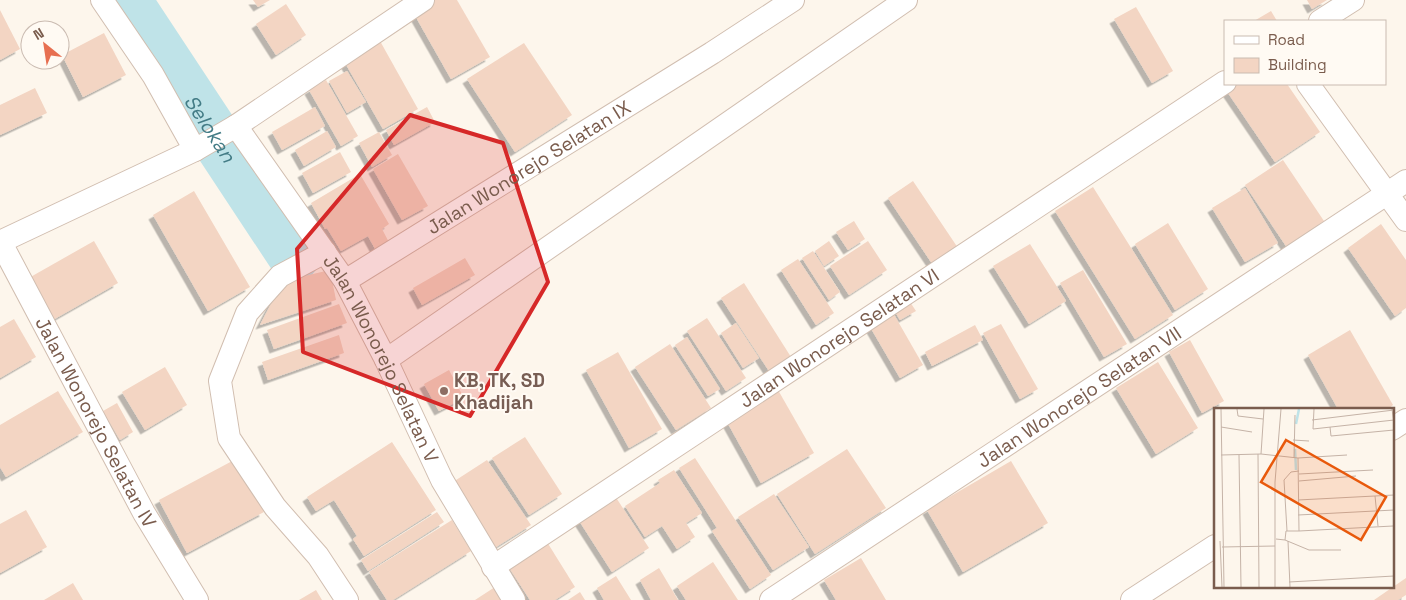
<svg xmlns="http://www.w3.org/2000/svg" width="1406" height="600" viewBox="0 0 1406 600" font-family="'Space Grotesk',sans-serif">
<style>
.lines{fill:none;stroke-linecap:round;stroke-linejoin:round}
.river{stroke:#bfe3e8;stroke-width:52}
.building{fill:#f3d5c3;filter:url(#shadow)}
.minor-casing{stroke:#d1beb0;stroke-width:24}
.minor{stroke:#fff;stroke-width:22}
.marked{fill:#d62828;fill-opacity:0.2;stroke:#d62828;stroke-width:4;stroke-linejoin:round}
.education-dot{fill:#8d6e63;stroke:#fffaf3;stroke-width:2}
.labels{text-anchor:middle;stroke-width:4;stroke-linejoin:round;paint-order:stroke}
.street-label{font-size:19px;fill:#7a5c4d;stroke:#fffaf3}
.education-label{font-size:19px;font-weight:bold;fill:#785e54;stroke:#fffaf3;text-anchor:start}
.water-label{font-size:20px;font-style:italic;fill:#437c86;stroke:#fffaf3}
.inset-river{fill:none;stroke:#bfe3e8;stroke-width:2.5}
.inset-road{fill:none;stroke:#c5b3a7;stroke-width:1}
.view{fill:#e8590c;fill-opacity:0.15;stroke:#e8590c;stroke-width:2.5}
.inset-edge{fill:none;stroke:#7a5c4d;stroke-width:2.5}
</style>
<defs>
<filter id="shadow"><feDropShadow dx="-4.5" dy="4.5" stdDeviation="0" flood-color="#0004"/></filter>
</defs>
<rect width="100%" height="100%" fill="#fdf6ec"/>
<g class="lines">
<path class="river" id="s1" d="M125 0 294 256"/>
</g>
<g class="building">
<polygon points="253,0 270,0 258,7"/>
<polygon points="434,0 457,0 490,57 451,79 413,12"/>
<polygon points="1307,0 1327,0 1312,9"/>
<polygon points="286,4 306,35 276,55 256,24"/>
<polygon points="1136,7 1173,71 1152,83 1114,19"/>
<polygon points="0,10 20,49 0,60"/>
<polygon points="1271,11 1277,21 1254,21"/>
<polygon points="104,33 126,75 83,97 62,55"/>
<polygon points="380,41 418,109 383,129 344,61"/>
<polygon points="524,43 572,115 515,152 467,79"/>
<polygon points="347,71 366,102 347,113 329,81"/>
<polygon points="326,80 358,136 341,146 309,90"/>
<polygon points="1228,84 1287,84 1320,132 1275,162 1224,87"/>
<polygon points="35,88 47,113 0,135 0,105"/>
<polygon points="315,107 325,126 282,150 272,132"/>
<polygon points="427,107 435,122 394,145 386,130"/>
<polygon points="327,131 336,147 304,166 295,150"/>
<polygon points="379,132 392,155 372,167 359,143"/>
<polygon points="340,152 351,172 313,193 302,173"/>
<polygon points="398,154 428,206 402,220 373,169"/>
<polygon points="1283,160 1324,221 1286,246 1245,185"/>
<polygon points="360,174 389,224 382,229 392,248 379,256 368,236 341,251 327,228 325,229 311,203"/>
<polygon points="913,181 958,248 933,265 888,198"/>
<polygon points="1093,187 1173,315 1135,339 1055,211"/>
<polygon points="1245,188 1278,243 1245,262 1212,208"/>
<polygon points="194,191 250,287 208,311 153,215"/>
<polygon points="854,221 865,239 848,250 836,232"/>
<polygon points="1168,223 1208,289 1175,310 1135,244"/>
<polygon points="1381,224 1406,260 1406,308 1395,316 1348,248"/>
<polygon points="94,241 118,283 51,321 27,279"/>
<polygon points="829,241 839,256 824,266 815,251"/>
<polygon points="868,241 887,270 849,295 830,266"/>
<polygon points="1030,244 1066,301 1029,324 993,266"/>
<polygon points="813,251 840,292 829,300 802,258"/>
<polygon points="465,258 475,275 422,305 413,288"/>
<polygon points="798,259 834,313 816,325 781,270"/>
<polygon points="330,270 336,300 260,325 283,281"/>
<polygon points="1083,270 1127,344 1104,357 1060,283"/>
<polygon points="744,283 791,357 769,371 721,298"/>
<polygon points="906,296 916,311 900,320 891,305"/>
<polygon points="339,304 347,323 274,349 267,330"/>
<polygon points="892,311 923,365 900,378 869,325"/>
<polygon points="707,318 746,378 726,391 687,331"/>
<polygon points="14,319 36,357 0,378 0,327"/>
<polygon points="736,323 759,358 743,368 721,333"/>
<polygon points="1001,324 1038,389 1020,399 983,333"/>
<polygon points="975,325 983,340 932,366 925,352"/>
<polygon points="1350,330 1393,405 1388,409 1338,409 1308,355"/>
<polygon points="339,335 344,353 268,380 262,362"/>
<polygon points="687,337 720,389 708,396 675,345"/>
<polygon points="1190,340 1224,401 1202,413 1169,352"/>
<polygon points="670,344 711,408 676,430 635,367"/>
<polygon points="618,352 662,429 629,448 586,370"/>
<polygon points="1158,362 1198,428 1156,454 1116,388"/>
<polygon points="165,367 187,405 145,430 122,392"/>
<polygon points="449,370 464,398 439,411 424,384"/>
<polygon points="778,390 814,453 761,483 726,420"/>
<polygon points="58,391 83,432 6,477 0,467 0,425"/>
<polygon points="117,403 133,432 120,440 103,411"/>
<polygon points="525,437 562,494 529,515 492,458"/>
<polygon points="392,442 436,510 364,556 353,539 357,536 334,500 316,511 307,497"/>
<polygon points="847,449 886,508 815,554 777,494"/>
<polygon points="695,458 771,575 750,589 712,531 717,528 679,468"/>
<polygon points="236,459 264,512 187,553 159,500"/>
<polygon points="487,460 531,525 496,547 453,482"/>
<polygon points="1011,461 1048,523 963,572 927,510"/>
<polygon points="674,470 702,513 686,523 695,537 677,549 662,526 645,537 625,506 660,483 658,480"/>
<polygon points="774,494 809,547 773,570 738,517"/>
<polygon points="615,496 649,548 612,572 578,519"/>
<polygon points="26,510 47,547 0,573 0,524"/>
<polygon points="437,512 444,522 368,571 361,560"/>
<polygon points="452,520 471,551 393,600 387,600 369,572"/>
<polygon points="547,542 575,587 555,600 530,600 508,566"/>
<polygon points="861,558 886,600 836,600 824,580"/>
<polygon points="713,562 738,600 686,600 677,586"/>
<polygon points="659,568 678,600 651,600 640,580"/>
<polygon points="616,576 631,600 604,600 597,588"/>
<polygon points="1406,578 1406,595 1398,600 1374,600"/>
<polygon points="73,583 83,600 44,600"/>
<polygon points="495,587 503,600 475,600"/>
<polygon points="316,590 322,600 299,600"/>
<polygon points="580,592 585,600 568,600"/>
</g>
<g class="lines">
<defs>
<g id="minor">
<polyline points="102,0 153,75 195,150"/>
<polyline points="1320,21 1353,0"/>
<polyline points="1308,84 1406,220"/>
<path id="s2" d="M236 126 345 281 386 360 442 480 514 600"/>
<path id="s3" d="M0 241 144 513 197 600"/>
<polyline points="0,242 195,150 236,126 423,0"/>
<polyline points="325,252 280,276 247,313 220,381 229,438 275,507 318,556 347,600"/>
<path id="s4" d="M345 281 712 53 793 0"/>
<polyline points="386,360 906,0"/>
<polyline points="1392,429 1406,420"/>
<path id="s5" d="M493 567 1225 82"/>
<path id="s6" d="M771 600 1406 181"/>
<polyline points="1132,600 1215,546"/>
</g>
</defs>
<use href="#minor" class="minor-casing"/>
<use href="#minor" class="minor"/>
</g>
<path class="marked" d="M410 115 503 143 548 282 470 416 303 352 297 249Z"/>
<circle class="education-dot" cx="444" cy="391" r="5"/>
<g class="labels">
<g class="street-label">
<text dy="7" stroke="none"><textPath href="#s4" startOffset="216">Jalan Wonorejo Selatan IX</textPath></text>
<text dy="7" stroke="none"><textPath href="#s5" startOffset="415">Jalan Wonorejo Selatan VI</textPath></text>
<text dy="7" stroke="none"><textPath href="#s2" startOffset="275">Jalan Wonorejo Selatan V</textPath></text>
<text dy="7" stroke="none"><textPath href="#s6" startOffset="369">Jalan Wonorejo Selatan VII</textPath></text>
<text dy="7" stroke="none"><textPath href="#s3" startOffset="205">Jalan Wonorejo Selatan IV</textPath></text>
</g>
<g class="education-label">
<text x="454" y="387">KB, TK, SD<tspan x="454" dy="22">Khadijah</tspan></text>
</g>
<g class="water-label">
<text dy="7" stroke="none"><textPath href="#s1" startOffset="154">Selokan</textPath></text>
</g>
</g>
<g transform="translate(1214 408)">
<rect width="180" height="180" fill="#fdf6ec"/>
<path class="inset-river" d="M82 16 85 1M81 41 82 62"/>
<path class="inset-road" d="M7 1 10 179M23 1 24 8 49 11M100 1 99 21 180 12M178 1 180 16M98 12 180 2M7 19 38 24M116 19 117 28 180 22M79 32 95 33M44 46 45 179M47 46 50 1M7 47 47 46 84 50 133 47M25 47 27 179M80 50 81 7M85 66 159 62M85 73 142 68M161 88 164 118M84 92 180 87M84 107 180 102M73 123 70 72 77 64 85 63M85 123 179 118M62 131 71 132 72 123H85L84 50M71 132 95 142H127M6 133 8 179M74 133 76 179M8 139 61 138M75 174 180 168M61 179V74L67 1"/>
<path class="view" d="M72 32 172 89 147 132 47 74Z"/>
<rect width="180" height="180" class="inset-edge"/>
</g>
<rect x="1224" y="20" width="162" height="65" fill="#fffaf3" stroke="#cabbb1"/>
<rect x="1234" y="36" width="25" height="8" fill="#ffffff" stroke="#cabbb1"/>
<text x="1268" y="45" font-size="15" fill="#7a5c4d">Road</text>
<rect x="1234" y="58" width="25" height="15" fill="#f3d5c3" stroke="#cabbb1"/>
<text x="1268" y="70" font-size="15" fill="#7a5c4d">Building</text>
<g transform="translate(45 45) rotate(330)"><circle r="24" fill="#fffaf3" stroke="#cabbb1"/>
<path d="M0-4L9 19L0 12L-9 19Z" fill="#e76f51"/>
<text y="-8" font-size="14" font-weight="bold" text-anchor="middle" fill="#7a5c4d">N</text>
</g>
</svg>
